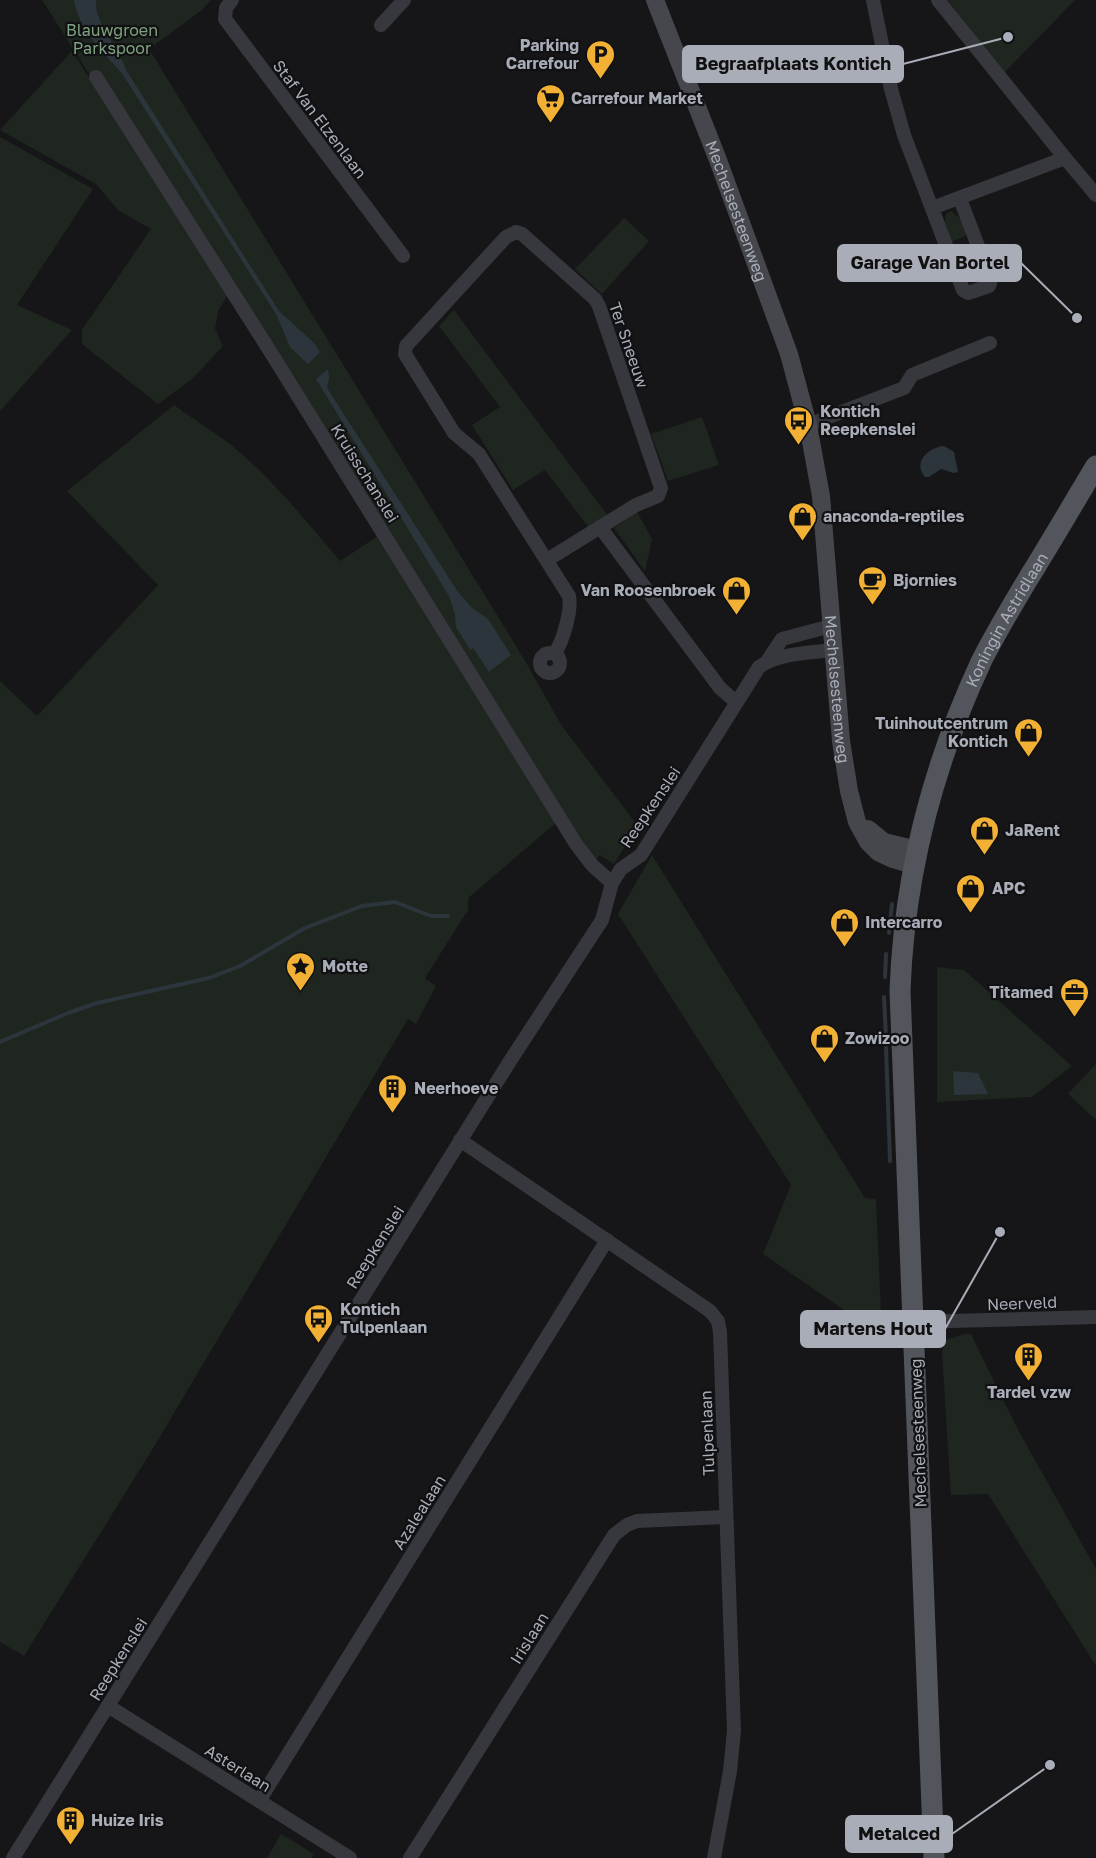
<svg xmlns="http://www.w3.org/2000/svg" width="1096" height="1858" viewBox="0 0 1096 1858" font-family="'Golos Text',sans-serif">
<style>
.green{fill:#1e261f}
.water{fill:#2c353c}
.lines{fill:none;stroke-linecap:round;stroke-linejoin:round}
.stream{stroke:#2c353c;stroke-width:4}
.street{stroke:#37383d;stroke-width:14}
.secondary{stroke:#45474d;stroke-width:18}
.primary{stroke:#53555c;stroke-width:21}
.labels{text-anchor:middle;stroke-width:4.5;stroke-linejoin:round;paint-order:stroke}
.park-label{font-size:16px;fill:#7fa381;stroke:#111113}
.poi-label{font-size:16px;font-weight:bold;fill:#a8adb8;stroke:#111113;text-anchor:start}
.street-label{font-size:16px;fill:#a8adb8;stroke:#111113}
.leader{fill:none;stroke:#a8adb8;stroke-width:2}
.callout-dot{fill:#a8adb8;stroke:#111113;stroke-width:2}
.callout{fill:#a8adb8;stroke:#a8adb8;stroke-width:2}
.callout-label{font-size:18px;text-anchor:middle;font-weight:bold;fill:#111}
</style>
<rect width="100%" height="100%" fill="#161618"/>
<g class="green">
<polygon points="42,0 211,0 202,10 149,49 524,659 562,726 638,826 614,864 600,855 592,865"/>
<polygon points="948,0 1075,0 1004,73"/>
<polygon points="72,51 228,294 218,311 215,329 223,346 192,379 158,404 82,344 82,330 151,229 118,210 96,184 0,130"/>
<polygon points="0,137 93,189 17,305 72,330 0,411"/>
<path d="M951 211 962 220 968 235 951 242C947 232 943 224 946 214Z"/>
<polygon points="624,218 649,241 602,294 575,269"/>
<polygon points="454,310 608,516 589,528 545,470 513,490 472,425 500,407 439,326"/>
<path d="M174 405C193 419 213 431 231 445 273 479 306 521 340 561L378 536 557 822 468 898V910L425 978 436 986 416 1024 408 1019 152 1450 24 1656 0 1642V681L37 716 158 585 67 491Z"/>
<polygon points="702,417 719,465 668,481 651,434"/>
<polygon points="637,512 652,539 645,571 614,528"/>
<polygon points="652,855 865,1198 876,1199 882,1336 763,1254 791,1185 618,914"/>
<polygon points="937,967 964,970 1072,1066 1032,1097 937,1102"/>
<polygon points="1096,1064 1096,1120 1068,1094"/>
<polygon points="964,1334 971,1334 1016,1426 1096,1569 1096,1666 988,1494 951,1495 942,1352 946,1340"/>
<polygon points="281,1834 314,1854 311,1858 267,1858"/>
</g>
<g class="water">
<path d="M74 0H96C94 24 120 48 126 70L279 311 314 343 320 352 308 364 290 347 276 314 123 75C103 50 81 36 74 0Z"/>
<polygon points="328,369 329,378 327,388 458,592 471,607 488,619 511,655 489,672 473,648 470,650 456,627 455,614 449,596 316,379"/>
<path d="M944 446 954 452 958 472 954 473 941 469 929 477H925C912 462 929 447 944 446Z"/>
<polygon points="953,1071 978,1073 988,1094 954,1095"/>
</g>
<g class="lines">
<g class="stream">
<polyline points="889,933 892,904"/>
<polyline points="885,977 886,954"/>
<polyline points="884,997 886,1038"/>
<polyline points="0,1042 68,1013 97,1003 209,978 240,966 305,928 362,906 395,902 431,916 448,916"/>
<polyline points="886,1047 890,1161"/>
</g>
<g class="street">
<polyline points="232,0 226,8 225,19 403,256"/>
<polyline points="873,0 891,89 904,135 963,290 968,293 989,286 991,280 960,199"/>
<polyline points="938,0 1065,158"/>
<polyline points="381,25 404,0"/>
<polyline points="96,77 268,348 576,844 592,865 612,883"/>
<polyline points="932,208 1065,158 1096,195"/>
<polyline points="808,425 904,388 912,375 990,343"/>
<polyline points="600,527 720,688 736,702"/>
<path d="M547 560 636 505 658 496 661 488 599 306 595 299 522 234 516 232 506 237 406 346 405 354 454 433 479 454 569 596C572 610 563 641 555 653"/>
<circle cx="550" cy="663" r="10"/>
<polyline points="768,660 782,639 831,626"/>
<polyline points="460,1140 710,1311 718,1321 720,1332 734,1731 730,1771 714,1858"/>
<polyline points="913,1322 1096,1317"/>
<polyline points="108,1706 350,1858"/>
<polyline points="259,1801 607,1240"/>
<path d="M13 1858 510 1061 602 920 612 883 621 869 641 855 759 667C779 653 809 653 833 650"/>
<polyline points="410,1858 614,1535 627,1525 637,1521 726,1517"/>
</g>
<g class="secondary">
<path id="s1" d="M655 0 718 160 789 354 808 425 821 496 841 741 849 791 857 822 868 842 878 852 893 859 914 865"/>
<polyline points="868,829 884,842 918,850"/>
</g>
<path class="primary" id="s2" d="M934 1858 900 991C904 877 933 765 981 662 995 634 1012 606 1028 579 1051 542 1073 504 1096 466"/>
</g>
<defs>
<symbol id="parking-pin" viewBox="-11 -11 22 30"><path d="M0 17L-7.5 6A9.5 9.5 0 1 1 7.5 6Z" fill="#f2b134" stroke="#111113"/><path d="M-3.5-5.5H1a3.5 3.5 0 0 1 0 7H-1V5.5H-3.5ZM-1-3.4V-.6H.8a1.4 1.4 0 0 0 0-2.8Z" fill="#111"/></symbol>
<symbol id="supermarket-pin" viewBox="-11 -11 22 30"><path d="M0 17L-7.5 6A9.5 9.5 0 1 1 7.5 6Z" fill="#f2b134" stroke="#111113"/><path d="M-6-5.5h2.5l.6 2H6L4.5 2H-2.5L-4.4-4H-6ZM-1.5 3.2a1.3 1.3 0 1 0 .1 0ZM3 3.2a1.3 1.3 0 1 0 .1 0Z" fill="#111"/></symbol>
<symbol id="bus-pin" viewBox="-11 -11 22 30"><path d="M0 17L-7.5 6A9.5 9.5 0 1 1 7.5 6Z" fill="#f2b134" stroke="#111113"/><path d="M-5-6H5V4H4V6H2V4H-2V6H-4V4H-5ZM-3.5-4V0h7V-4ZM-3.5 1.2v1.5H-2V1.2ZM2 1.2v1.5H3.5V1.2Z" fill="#111"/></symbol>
<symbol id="shop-pin" viewBox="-11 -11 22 30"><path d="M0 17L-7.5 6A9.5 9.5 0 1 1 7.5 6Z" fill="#f2b134" stroke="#111113"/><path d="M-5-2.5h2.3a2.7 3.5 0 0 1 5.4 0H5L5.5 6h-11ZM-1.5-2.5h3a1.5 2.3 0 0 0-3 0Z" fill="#111"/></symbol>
<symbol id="cafe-pin" viewBox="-11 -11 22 30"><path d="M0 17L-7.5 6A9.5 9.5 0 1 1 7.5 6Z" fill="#f2b134" stroke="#111113"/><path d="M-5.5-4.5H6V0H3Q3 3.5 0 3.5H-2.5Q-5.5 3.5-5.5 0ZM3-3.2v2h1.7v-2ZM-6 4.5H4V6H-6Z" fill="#111"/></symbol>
<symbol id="sight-pin" viewBox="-11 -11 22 30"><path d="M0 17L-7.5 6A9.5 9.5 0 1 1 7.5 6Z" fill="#f2b134" stroke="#111113"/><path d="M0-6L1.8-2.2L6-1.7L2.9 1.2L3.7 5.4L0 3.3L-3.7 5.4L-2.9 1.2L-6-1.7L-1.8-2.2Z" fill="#111"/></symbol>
<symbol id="office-pin" viewBox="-11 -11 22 30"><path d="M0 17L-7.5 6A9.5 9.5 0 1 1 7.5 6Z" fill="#f2b134" stroke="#111113"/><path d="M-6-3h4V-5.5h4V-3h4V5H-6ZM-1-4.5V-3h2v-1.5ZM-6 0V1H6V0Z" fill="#111"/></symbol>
<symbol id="building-pin" viewBox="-11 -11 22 30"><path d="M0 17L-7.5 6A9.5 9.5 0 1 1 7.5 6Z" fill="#f2b134" stroke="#111113"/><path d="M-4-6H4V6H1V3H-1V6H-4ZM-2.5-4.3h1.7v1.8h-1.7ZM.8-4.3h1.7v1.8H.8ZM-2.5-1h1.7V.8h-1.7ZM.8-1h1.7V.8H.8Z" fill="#111"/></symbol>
</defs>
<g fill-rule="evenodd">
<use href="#parking-pin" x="584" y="38" width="33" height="45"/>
<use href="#supermarket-pin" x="534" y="82" width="33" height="45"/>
<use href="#bus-pin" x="782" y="404" width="33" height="45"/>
<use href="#shop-pin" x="786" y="500" width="33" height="45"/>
<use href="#cafe-pin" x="856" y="564" width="33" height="45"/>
<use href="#shop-pin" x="720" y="574" width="33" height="45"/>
<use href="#shop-pin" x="1012" y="716" width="33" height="45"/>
<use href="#shop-pin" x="968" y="814" width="33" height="45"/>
<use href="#shop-pin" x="954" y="872" width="33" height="45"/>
<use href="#shop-pin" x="828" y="906" width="33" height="45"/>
<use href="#sight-pin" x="284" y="950" width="33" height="45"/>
<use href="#office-pin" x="1058" y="976" width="33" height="45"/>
<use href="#shop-pin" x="808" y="1022" width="33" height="45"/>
<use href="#building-pin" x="376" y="1072" width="33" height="45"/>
<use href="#bus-pin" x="302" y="1302" width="33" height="45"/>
<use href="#building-pin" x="1012" y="1340" width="33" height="45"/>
<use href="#building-pin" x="54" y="1804" width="33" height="45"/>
</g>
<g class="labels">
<g class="park-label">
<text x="112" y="36">Blauwgroen<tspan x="112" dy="18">Parkspoor</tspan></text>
</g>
<g class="poi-label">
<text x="579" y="51" text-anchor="end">Parking<tspan x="579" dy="18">Carrefour</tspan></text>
<text x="571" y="104">Carrefour Market</text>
<text x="820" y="417">Kontich<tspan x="820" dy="18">Reepkenslei</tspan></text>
<text x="823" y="522">anaconda-reptiles</text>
<text x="893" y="586">Bjornies</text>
<text x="716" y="596" text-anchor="end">Van Roosenbroek</text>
<text x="1008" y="729" text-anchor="end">Tuinhoutcentrum<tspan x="1008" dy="18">Kontich</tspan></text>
<text x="1005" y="836">JaRent</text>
<text x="992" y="894">APC</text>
<text x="865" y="928">Intercarro</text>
<text x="322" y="972">Motte</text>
<text x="1053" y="998" text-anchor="end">Titamed</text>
<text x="845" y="1044">Zowizoo</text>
<text x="414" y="1094">Neerhoeve</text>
<text x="340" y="1315">Kontich<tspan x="340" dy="18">Tulpenlaan</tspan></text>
<text x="1029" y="1398" text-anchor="middle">Tardel vzw</text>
<text x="91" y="1826">Huize Iris</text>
</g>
<g class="street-label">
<text transform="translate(320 119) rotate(53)" y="6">Staf Van Elzenlaan</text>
<text dy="6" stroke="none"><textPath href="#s1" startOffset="226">Mechelsesteenweg</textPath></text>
<text transform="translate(629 345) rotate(71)" y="6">Ter Sneeuw</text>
<text transform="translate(365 473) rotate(58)" y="6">Kruisschanslei</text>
<text dy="6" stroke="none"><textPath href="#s2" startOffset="1258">Koningin Astridlaan</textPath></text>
<text dy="6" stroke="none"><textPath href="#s1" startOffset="718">Mechelsesteenweg</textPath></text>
<text transform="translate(650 807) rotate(-56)" y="6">Reepkenslei</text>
<text transform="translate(375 1247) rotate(-58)" y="6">Reepkenslei</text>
<text transform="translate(1022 1303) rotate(-2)" y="6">Neerveld</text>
<text transform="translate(707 1433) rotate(-92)" y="6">Tulpenlaan</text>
<text transform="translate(918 1433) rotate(-92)" y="6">Mechelsesteenweg</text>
<text transform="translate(419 1512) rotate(-58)" y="6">Azalealaan</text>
<text transform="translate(529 1638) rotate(-58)" y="6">Irislaan</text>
<text transform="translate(118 1659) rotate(-58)" y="6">Reepkenslei</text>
<text transform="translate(238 1768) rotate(32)" y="6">Asterlaan</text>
</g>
</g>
<path class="leader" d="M1008 37L903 64M1077 318L1021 263M1000 1232L945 1329M1050 1765L952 1834"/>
<g class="callout-dot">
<circle cx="1008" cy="37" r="6"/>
<circle cx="1077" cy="318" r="6"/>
<circle cx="1000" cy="1232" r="6"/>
<circle cx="1050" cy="1765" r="6"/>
</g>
<g class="callout">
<rect x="683" y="46" width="220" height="36" rx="6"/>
<rect x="838" y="245" width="183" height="36" rx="6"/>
<rect x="801" y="1311" width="144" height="36" rx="6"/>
<rect x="846" y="1816" width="106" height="36" rx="6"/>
</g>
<g class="callout-label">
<text x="793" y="70">Begraafplaats Kontich</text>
<text x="930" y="269">Garage Van Bortel</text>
<text x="873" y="1335">Martens Hout</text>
<text x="899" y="1840">Metalced</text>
</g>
</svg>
